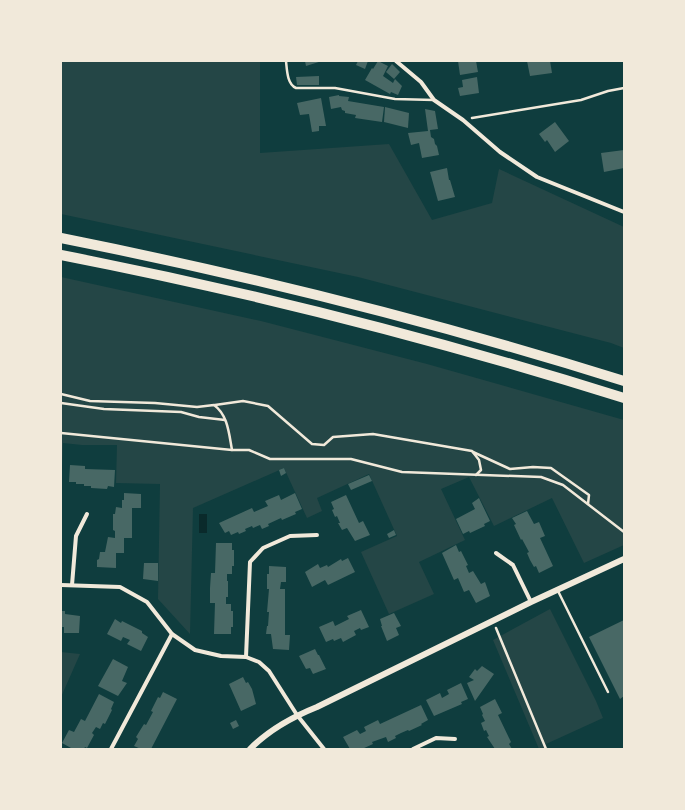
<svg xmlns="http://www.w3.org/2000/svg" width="685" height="810" viewBox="0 0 685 810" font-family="'PT Sans',sans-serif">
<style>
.green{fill:#244646}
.water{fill:#0a2a2b}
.building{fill:#486865}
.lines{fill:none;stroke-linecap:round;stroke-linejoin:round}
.path{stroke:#f1e9da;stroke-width:2.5}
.service{stroke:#f1e9da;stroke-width:2.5}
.minor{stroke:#f1e9da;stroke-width:4}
.tertiary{stroke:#f1e9da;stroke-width:6}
.motorway{stroke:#f1e9da;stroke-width:10}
</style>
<rect width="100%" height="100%" fill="#0f3d3e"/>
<g class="green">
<polygon points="61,61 260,61 260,153 389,144 432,220 492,203 499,169 624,227 624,348 611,343 358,277 61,214"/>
<polygon points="61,277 261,321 427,364 624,420 624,545 584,563 552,498 494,526 469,477 441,489 465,540 419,562 434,594 389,614 361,552 397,536 369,474 317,498 322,511 307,518 284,468 193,508 190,634 158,599 160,484 116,483 117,445 82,445 63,443 61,492"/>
<polygon points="550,609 596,701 603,718 546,744 548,749 539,749 493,640"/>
<polygon points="61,652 80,654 61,697"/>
</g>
<rect class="water" x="199" y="514" width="8" height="19"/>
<g class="building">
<polygon points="305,61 322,61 306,66"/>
<polygon points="358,61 368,61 365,69 356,65"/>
<polygon points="378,61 388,66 383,76 393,83 395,79 402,86 398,95 391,92 390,94 365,80 372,68 373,69"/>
<polygon points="458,61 476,61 478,72 460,75"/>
<polygon points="527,61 550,61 552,73 530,76"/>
<polygon points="392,64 400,72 394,79 386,72"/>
<polygon points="319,76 319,85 297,85 296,77"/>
<polygon points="477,77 479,93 460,96 458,88 463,87 462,80"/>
<polygon points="339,95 339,96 349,97 348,101 384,107 382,122 355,118 356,115 345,113 345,111 342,110 341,107 331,109 329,97"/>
<polygon points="321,98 326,126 319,126 319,131 312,132 309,114 300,115 297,103"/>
<polygon points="385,107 409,113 408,128 384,122"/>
<polygon points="425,109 435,111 438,129 430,130 431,137 434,139 435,144 437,146 439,155 422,158 419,143 411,145 408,133 428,131"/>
<polygon points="555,122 569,141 555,152 547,140 545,142 539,134"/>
<polygon points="624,150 624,168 604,172 601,153"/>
<polygon points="447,168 449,180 450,180 455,197 438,201 430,172"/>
<polygon points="70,465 85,466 85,469 115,470 114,487 108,486 107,489 91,488 91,486 84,486 84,484 76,484 76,482 69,482"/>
<polygon points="284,468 286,473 281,476 279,470"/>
<polygon points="369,475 372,481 351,490 348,484"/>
<polygon points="124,493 141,494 141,508 132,508 132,538 124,538 124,553 116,553 116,568 97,567 97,560 99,559 100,552 105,552 108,537 115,538 115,531 113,530 113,514 115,514 116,507 122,508 122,500 124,500"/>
<polygon points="295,493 302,509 295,512 296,514 282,520 281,518 268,524 269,526 262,529 260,525 253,528 252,526 245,529 246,531 239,534 238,532 231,535 229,531 225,533 219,523 252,508 254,512 268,506 265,501 279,495 281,500"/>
<polygon points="346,495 359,523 363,521 370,535 355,541 347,528 342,530 338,523 340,523 337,516 335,517 332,510 334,509 331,502"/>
<polygon points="479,498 490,521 484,524 485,526 470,533 469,531 463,534 456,519 475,509 472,503"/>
<polygon points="527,511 534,524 539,522 545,536 540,538 553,566 539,573 536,566 534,567 530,560 527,553 529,552 522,539 521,540 514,525 516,524 512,518"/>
<polygon points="394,530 396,535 389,538 387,534"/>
<polygon points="216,543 232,543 232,550 234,550 234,566 232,566 232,574 227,574 227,581 228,581 228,597 226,597 226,604 231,604 231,611 233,611 233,627 231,627 231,634 214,634 215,603 210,603 210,588 211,573 215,573"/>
<polygon points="456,545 459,552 461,551 468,565 466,566 469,573 473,571 481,584 485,582 490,596 476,603 469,590 464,592 458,578 454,580 442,553"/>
<polygon points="348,558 355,572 328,585 325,580 312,587 305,572 318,564 320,568 327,565 328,567 341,559 342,561"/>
<polygon points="144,563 158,563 158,581 143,579"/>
<polygon points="269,566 286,567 286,582 281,582 280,589 285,589 285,635 290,635 289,650 273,649 271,634 266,634 267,626 268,626 269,612 267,612 269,589 267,589 267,574 269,574"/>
<polygon points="361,610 369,627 361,630 360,628 354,631 356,635 343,642 341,638 334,641 333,639 326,642 319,627 333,621 335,626 349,619 347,616"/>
<polygon points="61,611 65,611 65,614 80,616 79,633 64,633 64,627 61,627"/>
<polygon points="394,613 401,626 396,628 399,635 387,641 381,626 382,626 380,619"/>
<polygon points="115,619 121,623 122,621 142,631 142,633 148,637 141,651 127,644 130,640 123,637 121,641 107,634"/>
<polygon points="624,620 624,696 620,699 589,637"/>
<polygon points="315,649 318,655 319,655 326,669 313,674 310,668 306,669 299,656"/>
<polygon points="113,659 128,667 122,681 127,683 118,696 98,686"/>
<polygon points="482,666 494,674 475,701 467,683 474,680 469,677 475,669 477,671"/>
<polygon points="243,677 246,683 248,682 252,689 256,704 241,711 229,684"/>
<polygon points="461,683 468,699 461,702 462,704 434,716 426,700 440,693 442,698 449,694 447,690"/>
<polygon points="163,692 177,699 151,749 141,749 134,746 138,739 136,737 144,724 146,725 153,712 151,711 158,697 160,698"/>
<polygon points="99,694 114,702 111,709 112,710 105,724 103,723 100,729 96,727 92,733 94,735 87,748 85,747 84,749 71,749 71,748 62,743 69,730 74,732 81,719 85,721"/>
<polygon points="495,699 502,713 498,715 511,742 509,744 512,749 495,749 487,737 489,736 486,730 484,731 481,723 485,721 482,715 483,714 480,707"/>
<polygon points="421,705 428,720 421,724 422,725 409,731 408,730 401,733 395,736 396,738 388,742 386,737 372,742 373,744 362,749 350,749 343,737 357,730 360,734 366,731 364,727 378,720 380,724"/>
<polygon points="236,720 239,726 233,729 230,723"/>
</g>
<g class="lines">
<g class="path">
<polyline points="472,118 581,100 608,91 624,88"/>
<path d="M61 394 90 401 155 403 197 407 214 405C228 415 229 434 232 450H249L270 459H351L402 472 541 477 563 485 624 532"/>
<polyline points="61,403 104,409 181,412 199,417 225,420"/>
<polyline points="215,405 243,401 268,406 312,444 324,445 333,437 373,434 472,451 479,460 481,470 476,475"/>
<polyline points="61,433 232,450"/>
<polyline points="473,452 510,469 533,467 551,468 589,495 588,504"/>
<polyline points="496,628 546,749"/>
</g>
<g class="service">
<path d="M286 61C287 70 287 84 296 88H335L395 99 434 100"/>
<polyline points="558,591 608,692"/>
</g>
<g class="minor">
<polyline points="396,61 421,82 434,100 463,120 500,152 537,177 624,212"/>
<polyline points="496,553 513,565 531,602"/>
<polyline points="61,585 120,587 147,602 172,634 195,650 221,656 246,657 259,662 269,671 297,715 324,749"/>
<polyline points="72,585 76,536 87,514"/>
<polyline points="246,657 250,562 263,548 290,536 317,535"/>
<polyline points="111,749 172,634"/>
<polyline points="413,749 436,738 455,739"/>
</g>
<path class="tertiary" d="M250 749C269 730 292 717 317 707L531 602 624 559"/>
<g class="motorway">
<path d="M61 238C251 276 439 323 624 381"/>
<path d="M61 255C251 292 439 340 624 398"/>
</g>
</g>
<rect width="685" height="810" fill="none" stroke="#f1e9da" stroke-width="124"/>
</svg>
